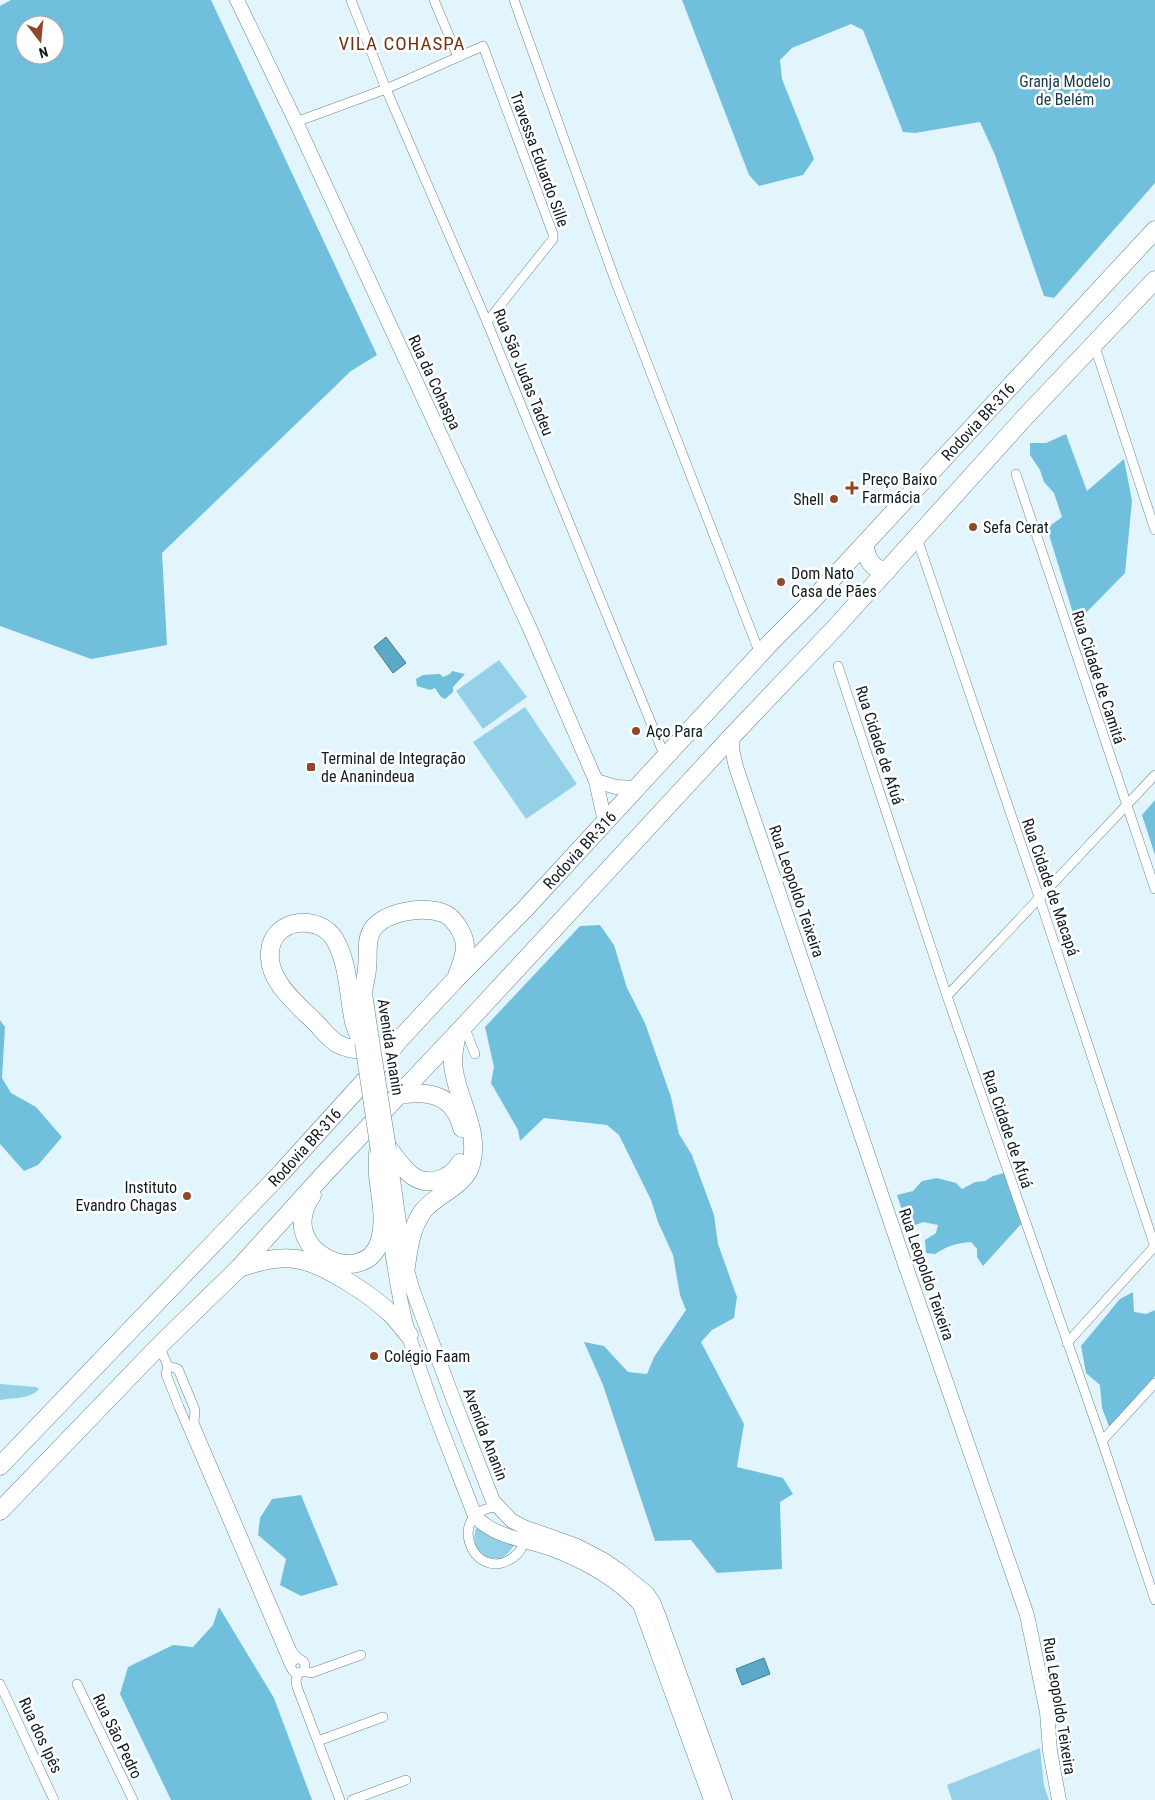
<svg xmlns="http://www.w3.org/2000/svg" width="1155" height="1800" viewBox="0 0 1155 1800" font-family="'Roboto Condensed',sans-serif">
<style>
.green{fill:#94d1e9}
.forest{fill:#70c0dd;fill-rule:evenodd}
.water{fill:#5aa9c6;stroke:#447f94}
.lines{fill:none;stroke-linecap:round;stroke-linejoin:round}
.street-casing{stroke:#69848f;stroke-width:10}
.secondary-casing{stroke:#69848f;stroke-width:15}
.highway-casing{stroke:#69848f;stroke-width:19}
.street{stroke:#fff;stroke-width:9}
.secondary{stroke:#fff;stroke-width:14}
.highway{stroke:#fff;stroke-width:18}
.secondary-bridge-casing{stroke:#69848f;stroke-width:15;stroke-linecap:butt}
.secondary-bridge{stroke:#fff;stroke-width:14}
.poi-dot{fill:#8f4726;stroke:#fff;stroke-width:2}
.labels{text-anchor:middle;stroke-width:5;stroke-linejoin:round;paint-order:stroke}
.park-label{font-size:16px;fill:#163b48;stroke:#fff}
.street-label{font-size:16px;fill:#111c20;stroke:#fff}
.poi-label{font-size:16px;fill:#111c20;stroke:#fff;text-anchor:start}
.quarter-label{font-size:19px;letter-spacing:1px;fill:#733214;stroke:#fff}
</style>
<rect width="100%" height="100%" fill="#e3f5fc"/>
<g class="green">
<polygon points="499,660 527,697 483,729 456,691"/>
<polygon points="525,707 577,784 526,819 473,742"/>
<path d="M0 1384 36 1387 39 1389C31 1399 12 1398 0 1400Z"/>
<path d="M476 1528 515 1542C504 1573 466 1556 476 1528Z"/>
<polygon points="1040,1748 1044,1786 1049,1800 952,1800 947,1785"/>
</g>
<g class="forest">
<path d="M11 0H211L377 355 351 371 162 553 167 645 91 659 0 626V6ZM25 25H55V55H25Z"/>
<polygon points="682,0 1155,0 1155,183 1054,298 1044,296 995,155 980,122 915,133 903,132 863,30 851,24 792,48 780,60 782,79 814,159 803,175 759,186 749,175"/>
<polygon points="1066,434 1087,491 1124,459 1132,501 1125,573 1076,623 1047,528 1062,517 1054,493 1044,482 1040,470 1030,455 1030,443 1046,443"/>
<polygon points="452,671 465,674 453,687 453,692 445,699 441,697 435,688 430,690 417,686 416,679 423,675 440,674 443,677 450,674"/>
<polygon points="1155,800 1155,855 1142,815"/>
<polygon points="600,925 614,945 627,988 645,1023 671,1097 679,1134 692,1155 714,1215 718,1244 737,1297 734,1318 712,1330 701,1342 744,1424 737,1467 783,1478 793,1494 780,1502 782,1569 717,1573 691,1540 655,1541 603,1385 584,1342 604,1346 628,1372 647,1374 654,1357 686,1310 680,1295 673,1255 658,1222 651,1200 619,1135 607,1125 544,1118 520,1141 518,1130 491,1083 494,1067 485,1027 580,926"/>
<polygon points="0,1020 5,1027 2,1078 11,1093 36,1107 62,1137 38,1165 24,1171 0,1144"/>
<path d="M1004 1173 1022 1223 983 1266 977 1257V1249L971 1242C956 1243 947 1246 935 1254L926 1253 925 1240 936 1233 938 1225 923 1222 908 1228 897 1195 913 1191 922 1181 937 1178 956 1183 962 1189 975 1182 985 1181 993 1176Z"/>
<polygon points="1133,1292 1134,1312 1146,1314 1155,1310 1155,1376 1110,1429 1102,1408 1100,1385 1086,1373 1081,1346 1120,1299"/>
<polygon points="301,1495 338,1585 301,1596 280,1585 286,1559 258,1535 260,1518 272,1499"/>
<polygon points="219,1607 274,1698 312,1800 171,1800 120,1694 128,1667 173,1645 193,1647 213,1625"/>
</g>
<g class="water">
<polygon points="386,637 406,663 393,673 374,647"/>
<polygon points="764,1658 770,1674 742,1685 736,1669"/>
</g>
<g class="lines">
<defs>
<g id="street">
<polyline points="351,0 386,89 487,322 665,757"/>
<polyline points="434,0 458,57"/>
<polyline points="514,0 615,280 760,654"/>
<polyline points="296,122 386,89 483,46 553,234 553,239 487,322"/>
<polyline points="1094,344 1155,530"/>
<polyline points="1016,474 1155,889"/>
<polyline points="917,538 1039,897 1155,1247"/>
<polyline points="838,666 947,996 1102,1441 1155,1600"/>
<polyline points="947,996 1155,775"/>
<polyline points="464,1026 475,1054"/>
<polyline points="1067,1343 1155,1246"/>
<polyline points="159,1346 168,1366 166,1374 179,1407 290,1666"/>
<polyline points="168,1366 178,1369 195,1410 194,1423 292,1651 298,1658"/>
<polyline points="1102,1441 1155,1383"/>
<path d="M498 1507C445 1509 471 1583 511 1559 519 1554 524 1546 525 1536"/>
<circle cx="298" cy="1666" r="7"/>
<polyline points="303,1671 311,1673 361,1655"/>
<polyline points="298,1673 296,1681 297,1687 340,1800"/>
<polyline points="0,1684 54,1800"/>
<polyline points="77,1684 133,1800"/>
<polyline points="318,1741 383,1717"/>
<polyline points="352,1800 406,1780"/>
</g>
<g id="secondary">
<polyline points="237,0 296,122 531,631 596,781 605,822"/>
<polyline points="733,735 732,749 736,767 905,1264 1027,1615 1047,1712 1050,1751 1059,1800"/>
<polyline points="596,781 616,787 637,788"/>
<polyline points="364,987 372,1040"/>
<polyline points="389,1150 400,1230 406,1266 412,1288 452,1396 493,1501 512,1521 524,1527 575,1545 604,1560 620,1571 647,1593 653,1602 658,1614 725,1800"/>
<path d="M387 1216C393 1256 398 1297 409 1336 427 1397 452 1456 475 1516 492 1536 525 1540 549 1548 581 1560 617 1579 640 1605L711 1800"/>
</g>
<g id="highway">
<path d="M864 545C867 558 871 570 887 571"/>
<path d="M364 987C365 980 367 974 367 968 369 955 365 942 372 930 385 911 423 906 443 913 454 917 465 935 465 947 465 957 460 967 457 976"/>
<path d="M362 1043C359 1036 356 1029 354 1022 348 994 349 965 335 940 320 913 272 918 270 952 267 981 298 1005 316 1023 323 1030 330 1040 338 1044 352 1051 365 1051 379 1047"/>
<path d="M398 1095C428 1090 454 1094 462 1128"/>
<path d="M389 1149C402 1166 414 1187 438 1180 448 1177 455 1172 460 1163"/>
<path d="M312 1195C273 1251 366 1292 380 1240 386 1219 380 1196 378 1175 377 1168 378 1160 378 1152"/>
<path d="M406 1266C409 1246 411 1228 423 1211 436 1194 465 1187 471 1164 480 1131 459 1103 454 1071 451 1059 455 1046 457 1033"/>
<path d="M239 1268C257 1262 277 1256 296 1259 323 1263 372 1295 392 1315 398 1321 404 1329 409 1335"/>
<path id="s1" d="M0 1466 282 1172 379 1065 400 1039 455 980 524 910 772 641 807 606 1155 230"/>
<polyline points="0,1511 159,1346 239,1268 326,1172 464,1026 733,735 834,629 1025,417 1155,280"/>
</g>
</defs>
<use href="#street" class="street-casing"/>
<use href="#secondary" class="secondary-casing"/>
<use href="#highway" class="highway-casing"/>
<use href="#street" class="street"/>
<use href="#secondary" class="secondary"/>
<use href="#highway" class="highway"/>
<defs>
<g id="secondary-bridge">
<polyline points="372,1040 389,1149"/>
<polyline points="362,1043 378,1152"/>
</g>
</defs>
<use href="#secondary-bridge" class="secondary-bridge-casing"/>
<use href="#secondary-bridge" class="secondary-bridge"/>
</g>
<g class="poi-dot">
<path d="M849.5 480.5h5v5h5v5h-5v5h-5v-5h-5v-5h5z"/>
<circle cx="834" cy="499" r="5"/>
<circle cx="973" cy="527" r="5"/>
<circle cx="781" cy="582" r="5"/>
<circle cx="636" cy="731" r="5"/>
<rect x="306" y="762" width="10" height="10" rx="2.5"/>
<circle cx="187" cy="1196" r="5"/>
<circle cx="374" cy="1356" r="5"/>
</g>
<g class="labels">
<g class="park-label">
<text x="1065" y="87">Granja Modelo<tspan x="1065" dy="18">de Belém</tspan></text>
</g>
<g class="street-label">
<text transform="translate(540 159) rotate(70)" y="6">Travessa Eduardo Sille</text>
<text transform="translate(524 372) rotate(68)" y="6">Rua São Judas Tadeu</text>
<text transform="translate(435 382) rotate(65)" y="6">Rua da Cohaspa</text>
<text dy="6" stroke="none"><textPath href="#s1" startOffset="1431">Rodovia BR-316</textPath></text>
<text transform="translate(1099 677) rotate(72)" y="6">Rua Cidade de Camitá</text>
<text transform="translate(880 745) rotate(72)" y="6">Rua Cidade de Afuá</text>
<text dy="6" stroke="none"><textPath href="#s1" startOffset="846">Rodovia BR-316</textPath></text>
<text transform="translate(1051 887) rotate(71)" y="6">Rua Cidade de Macapá</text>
<text transform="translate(797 891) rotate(71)" y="6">Rua Leopoldo Teixeira</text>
<text transform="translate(391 1047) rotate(81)" y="6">Avenida Ananin</text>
<text transform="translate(1008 1129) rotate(71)" y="6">Rua Cidade de Afuá</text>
<text dy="6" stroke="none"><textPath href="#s1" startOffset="441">Rodovia BR-316</textPath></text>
<text transform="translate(927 1274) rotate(71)" y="6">Rua Leopoldo Teixeira</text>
<text transform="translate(486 1434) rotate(69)" y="6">Avenida Ananin</text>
<text transform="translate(1060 1706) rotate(81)" y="6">Rua Leopoldo Teixeira</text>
<text transform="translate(41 1735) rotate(65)" y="6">Rua dos Ipês</text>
<text transform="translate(118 1736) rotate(64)" y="6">Rua São Pedro</text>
</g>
<g class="poi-label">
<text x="862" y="485">Preço Baixo<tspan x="862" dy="18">Farmácia</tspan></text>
<text x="824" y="505" text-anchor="end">Shell</text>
<text x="983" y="533">Sefa Cerat</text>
<text x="791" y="579">Dom Nato<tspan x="791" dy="18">Casa de Pães</tspan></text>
<text x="646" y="737">Aço Para</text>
<text x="321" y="764">Terminal de Integração<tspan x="321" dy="18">de Ananindeua</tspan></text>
<text x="177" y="1193" text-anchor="end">Instituto<tspan x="177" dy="18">Evandro Chagas</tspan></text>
<text x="384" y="1362">Colégio Faam</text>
</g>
<g class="quarter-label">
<text x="402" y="50">VILA COHASPA</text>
</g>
</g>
<g transform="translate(40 40) rotate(164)"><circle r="24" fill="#ffffff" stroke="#a0a4a6"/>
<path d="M0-4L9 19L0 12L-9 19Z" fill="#8f4726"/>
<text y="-8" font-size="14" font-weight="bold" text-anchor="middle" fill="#111c20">N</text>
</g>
</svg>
